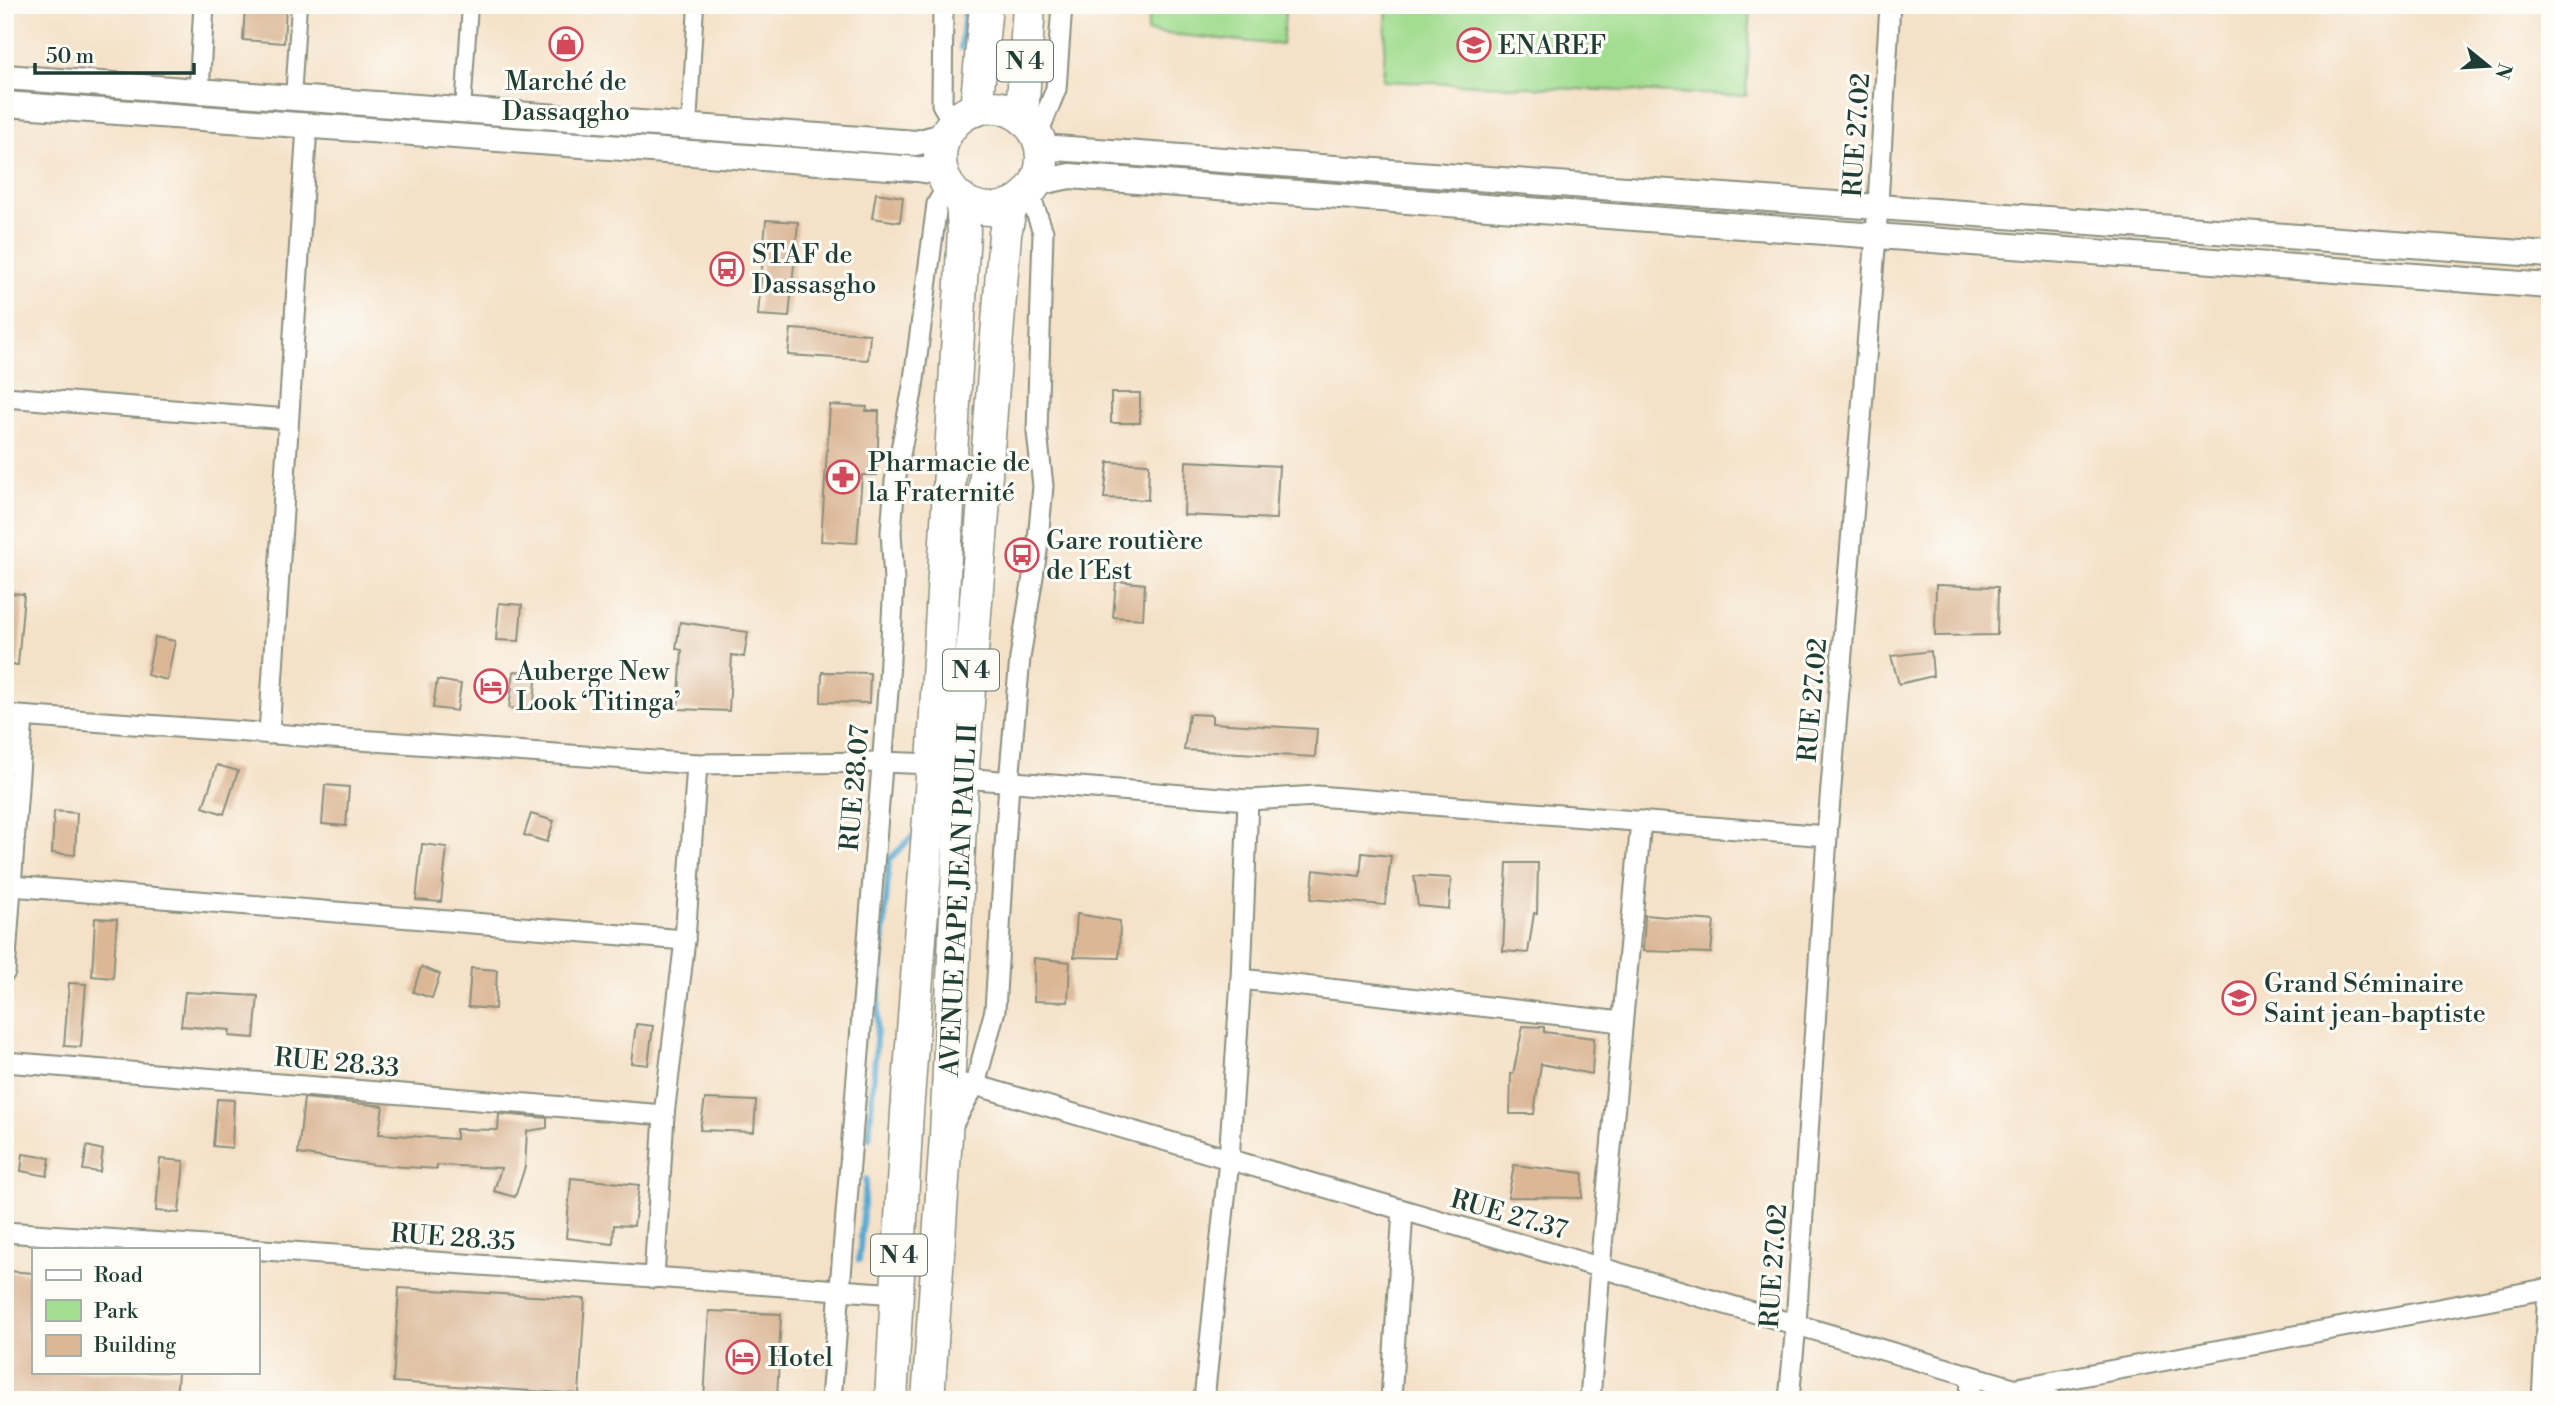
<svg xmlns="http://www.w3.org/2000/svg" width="2555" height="1405" viewBox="0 0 2555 1405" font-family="'Libre Bodoni',serif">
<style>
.green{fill:#a2dd90;stroke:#608d62;stroke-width:2}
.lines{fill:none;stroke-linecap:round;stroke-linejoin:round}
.stream{stroke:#54a9d0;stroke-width:6}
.building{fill:#dbb796}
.pedestrian-casing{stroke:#8a8f7e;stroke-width:18}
.minor-casing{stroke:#8a8f7e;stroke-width:23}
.tertiary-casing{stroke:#8a8f7e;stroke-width:28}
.trunk-casing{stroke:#8a8f7e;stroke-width:35}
.pedestrian{stroke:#fff;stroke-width:14}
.minor{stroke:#fff;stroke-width:19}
.tertiary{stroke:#fff;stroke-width:24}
.trunk{stroke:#fff;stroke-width:32}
.labels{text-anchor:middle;stroke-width:6;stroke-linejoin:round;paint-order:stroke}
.shield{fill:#fdfcf7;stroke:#62766e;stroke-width:2}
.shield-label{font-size:24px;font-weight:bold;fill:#1f3d34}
.poi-label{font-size:26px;fill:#1f3d34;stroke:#fdfcf7;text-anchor:start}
.street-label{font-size:26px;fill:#1f3d34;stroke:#fdfcf7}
</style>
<rect width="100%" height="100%" fill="#fdfcf7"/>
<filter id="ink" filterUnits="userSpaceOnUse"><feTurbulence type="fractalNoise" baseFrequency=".0143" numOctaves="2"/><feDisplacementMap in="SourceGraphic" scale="14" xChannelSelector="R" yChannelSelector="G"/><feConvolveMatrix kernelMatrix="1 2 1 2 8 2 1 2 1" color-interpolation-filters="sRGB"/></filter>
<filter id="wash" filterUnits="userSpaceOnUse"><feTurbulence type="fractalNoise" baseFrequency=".00686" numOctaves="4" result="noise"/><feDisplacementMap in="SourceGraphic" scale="28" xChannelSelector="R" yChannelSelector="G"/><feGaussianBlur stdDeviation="1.57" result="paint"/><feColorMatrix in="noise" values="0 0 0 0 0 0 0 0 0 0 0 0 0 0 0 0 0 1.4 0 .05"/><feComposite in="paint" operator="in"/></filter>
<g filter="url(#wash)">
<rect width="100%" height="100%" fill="#f4e1c7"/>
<g class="green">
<polygon points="1150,5 1286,5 1282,45 1147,32"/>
<polygon points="1387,5 1751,5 1746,96 1383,81"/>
</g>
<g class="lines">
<g class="stream">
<polyline points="961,48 966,5"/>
<polyline points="869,1138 889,860 916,833"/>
<polyline points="859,1260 866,1179"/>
</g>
</g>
<g id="blocks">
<g class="building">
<polygon points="245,5 286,5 284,43 243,40"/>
<polygon points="876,193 903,197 900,222 872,218"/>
<polygon points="766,220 798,222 789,317 758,315"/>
<polygon points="791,329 870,334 868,360 788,355"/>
<rect x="1111" y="393" width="29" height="30"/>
<polygon points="830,405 867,407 866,411 879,411 877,475 862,475 857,543 821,541"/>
<polygon points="1186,461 1279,466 1276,519 1184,515"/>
<polygon points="1108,462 1149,464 1148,500 1104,498"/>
<polygon points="1116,581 1145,584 1143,619 1113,617"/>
<polygon points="1936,585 1998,587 1997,635 1935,636"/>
<polygon points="5,593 24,594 18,665 5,665"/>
<polygon points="499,603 522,605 519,641 496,640"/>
<polygon points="680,622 748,632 744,657 732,655 729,711 678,709 682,650 676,649"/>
<polygon points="155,637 175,641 167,680 147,675"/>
<polygon points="1931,651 1933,676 1899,684 1891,656"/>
<polygon points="514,671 537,673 533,711 509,708"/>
<polygon points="822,672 870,673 869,703 821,702"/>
<polygon points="437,680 461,684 457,711 433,708"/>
<polygon points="1189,714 1212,715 1212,723 1317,729 1315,757 1184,750"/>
<polygon points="217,765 238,771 224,814 203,807"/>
<polygon points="325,785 349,787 346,826 322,824"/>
<polygon points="54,811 77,813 75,855 52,853"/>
<polygon points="531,814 554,821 547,842 524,835"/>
<polygon points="422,844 447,847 441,902 416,900"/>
<polygon points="1362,853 1391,856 1385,905 1311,899 1314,870 1360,876"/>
<polygon points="1507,863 1538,863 1537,914 1534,913 1528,953 1503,951"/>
<polygon points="1414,876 1451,878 1449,909 1418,906"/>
<polygon points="1077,914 1120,921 1119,958 1074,957"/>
<polygon points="1645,915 1714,921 1711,953 1643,951"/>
<polygon points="95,918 117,919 113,978 92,976"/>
<polygon points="1034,958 1070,962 1068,1002 1034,1001"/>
<polygon points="421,967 440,974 432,998 413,992"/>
<polygon points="471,968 497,970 495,1009 468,1007"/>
<polygon points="69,983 86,984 81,1047 64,1046"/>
<polygon points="185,992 258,996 254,1038 229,1036 230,1030 181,1026"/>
<polygon points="636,1024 653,1026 648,1065 631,1063"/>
<polygon points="1523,1026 1544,1027 1544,1032 1594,1038 1592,1074 1541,1064 1534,1114 1510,1114 1511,1074 1513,1074"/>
<polygon points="304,1098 383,1106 379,1134 456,1139 456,1129 498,1130 499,1114 547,1118 547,1128 527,1131 525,1167 515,1197 494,1191 501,1168 437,1165 437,1169 375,1165 298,1154"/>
<polygon points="217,1099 234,1100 232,1148 213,1146"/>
<polygon points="705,1099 756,1101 754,1132 700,1130"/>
<polygon points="87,1146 103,1150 100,1172 83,1170"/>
<polygon points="23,1154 50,1158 47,1176 21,1171"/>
<polygon points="160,1159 184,1161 179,1213 156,1211"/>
<polygon points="1514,1165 1583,1173 1582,1198 1508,1197"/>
<polygon points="571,1178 639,1185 634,1226 614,1225 613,1244 566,1238"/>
<polygon points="8,1271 33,1273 33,1372 178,1372 176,1400 5,1400 5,1313"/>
<polygon points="399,1288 585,1299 579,1394 393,1382"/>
<polygon points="709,1311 781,1314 777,1400 704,1400"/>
</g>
</g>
</g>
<g filter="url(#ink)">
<use href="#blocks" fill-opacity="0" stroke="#8a8f7e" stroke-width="2"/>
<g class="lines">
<defs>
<g id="pedestrian">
<polyline points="293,98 299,5"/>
<polyline points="463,110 470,5"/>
<polyline points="689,126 696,5"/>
</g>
<g id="minor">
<polyline points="943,5 942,104 954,124"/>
<polyline points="199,91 204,5"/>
<polyline points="1037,136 1056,89 1062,5"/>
<polyline points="5,397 288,419"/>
<polyline points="5,715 697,764 881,762 933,764"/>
<polyline points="269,734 307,126"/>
<polyline points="962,778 1248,800 1317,796 1827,836"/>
<polyline points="11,886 685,940"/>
<polyline points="5,972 23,717"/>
<polyline points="1241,979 1622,1022"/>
<polyline points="5,1062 664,1115"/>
<polyline points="949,1083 975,1085 2054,1400"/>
<polyline points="950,1129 975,1085 995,1010 1009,782 1020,658 1037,551 1043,486 1037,432 1043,232 1029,192"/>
<polyline points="5,1232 897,1294"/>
<polyline points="654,1278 664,1115 685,940 697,764"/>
<polyline points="2018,1388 2550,1288"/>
<polyline points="831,1400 889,679 894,580 891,532 895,481 913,387 937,204 948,185"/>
<polyline points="1204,1400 1229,1160 1241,979 1248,800"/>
<polyline points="1391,1400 1403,1210"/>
<polyline points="1590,1400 1600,1268 1641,821"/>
<polyline points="1789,1400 1796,1324 1827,836 1876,236 1890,5"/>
<polyline points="1970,1400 1971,1376"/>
<polyline points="2542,1400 2548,1289"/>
</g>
<g id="tertiary">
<polyline points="5,77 916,143 946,135"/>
<polyline points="5,104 917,169 943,173"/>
<polyline points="1041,147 2550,255"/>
<polyline points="1036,183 1070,176 2550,286"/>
</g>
<g id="trunk">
<circle cx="991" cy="158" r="51"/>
<polyline points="976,110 986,5"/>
<polyline points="1022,117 1029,5"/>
<polyline points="891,1400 907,1112 933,764 964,231 962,199"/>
<polyline points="928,1400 946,1136 962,778 1005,234 1011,205"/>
</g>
</defs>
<use href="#pedestrian" class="pedestrian-casing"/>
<use href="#minor" class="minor-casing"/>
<use href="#tertiary" class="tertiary-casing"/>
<use href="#trunk" class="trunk-casing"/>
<use href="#pedestrian" class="pedestrian"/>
<use href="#minor" class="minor"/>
<use href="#tertiary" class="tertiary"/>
<use href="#trunk" class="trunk"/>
</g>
</g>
<defs>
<symbol id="shop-ring" viewBox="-11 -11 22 22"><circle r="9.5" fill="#fdfcf7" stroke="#d1495b" stroke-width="1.5"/><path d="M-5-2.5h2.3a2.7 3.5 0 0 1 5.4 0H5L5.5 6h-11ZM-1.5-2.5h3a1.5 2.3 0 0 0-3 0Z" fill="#d1495b"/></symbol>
<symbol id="university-ring" viewBox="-11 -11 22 22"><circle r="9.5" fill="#fdfcf7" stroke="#d1495b" stroke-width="1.5"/><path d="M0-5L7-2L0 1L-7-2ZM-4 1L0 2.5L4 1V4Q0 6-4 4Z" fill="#d1495b"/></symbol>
<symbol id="bus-ring" viewBox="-11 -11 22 22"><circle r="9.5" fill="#fdfcf7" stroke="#d1495b" stroke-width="1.5"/><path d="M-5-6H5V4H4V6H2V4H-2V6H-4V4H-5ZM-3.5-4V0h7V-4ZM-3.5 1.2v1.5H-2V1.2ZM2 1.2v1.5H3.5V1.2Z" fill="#d1495b"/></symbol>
<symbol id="pharmacy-ring" viewBox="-11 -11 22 22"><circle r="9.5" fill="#fdfcf7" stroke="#d1495b" stroke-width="1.5"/><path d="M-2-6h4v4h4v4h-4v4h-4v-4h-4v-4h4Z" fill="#d1495b"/></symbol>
<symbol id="hotel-ring" viewBox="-11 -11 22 22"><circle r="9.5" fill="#fdfcf7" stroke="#d1495b" stroke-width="1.5"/><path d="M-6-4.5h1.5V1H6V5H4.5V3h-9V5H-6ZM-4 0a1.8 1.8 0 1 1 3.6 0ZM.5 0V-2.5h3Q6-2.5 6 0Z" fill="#d1495b"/></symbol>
</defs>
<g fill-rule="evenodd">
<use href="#shop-ring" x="547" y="25" width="38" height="38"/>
<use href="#university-ring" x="1455" y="26" width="38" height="38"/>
<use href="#bus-ring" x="708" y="250" width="38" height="38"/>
<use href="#pharmacy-ring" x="824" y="458" width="38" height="38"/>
<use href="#bus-ring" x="1003" y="536" width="38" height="38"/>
<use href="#hotel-ring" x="472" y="667" width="38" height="38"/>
<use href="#university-ring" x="2220" y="979" width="38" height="38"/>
<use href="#hotel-ring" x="724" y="1338" width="38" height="38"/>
</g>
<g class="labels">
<g class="shield">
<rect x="997" y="40.5" width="56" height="41" rx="5"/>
<rect x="943" y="649.5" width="56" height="41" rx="5"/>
<rect x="871" y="1234.5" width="56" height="41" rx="5"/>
</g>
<g class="shield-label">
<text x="1025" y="69">N 4</text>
<text x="971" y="678">N 4</text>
<text x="899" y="1263">N 4</text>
</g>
<g class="poi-label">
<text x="1498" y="54">ENAREF</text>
<text x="566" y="90" text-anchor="middle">Marché de<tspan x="566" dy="30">Dassaqgho</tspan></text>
<text x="752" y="263">STAF de<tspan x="752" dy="30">Dassasgho</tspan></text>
<text x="868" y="471">Pharmacie de<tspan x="868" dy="30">la Fraternité</tspan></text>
<text x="1046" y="549">Gare routière<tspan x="1046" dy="30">de l´Est</tspan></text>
<text x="516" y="680">Auberge New<tspan x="516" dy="30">Look ‘Titinga’</tspan></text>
<text x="2264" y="992">Grand Séminaire<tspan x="2264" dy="30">Saint jean-baptiste</tspan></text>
<text x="768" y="1366">Hotel</text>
</g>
<g class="street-label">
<text transform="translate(1856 135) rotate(-86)" y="9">RUE 27.02</text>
<text transform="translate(1812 700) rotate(-85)" y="9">RUE 27.02</text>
<text transform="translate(854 788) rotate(-85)" y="9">RUE 28.07</text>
<text transform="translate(958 900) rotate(-87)" y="9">AVENUE PAPE JEAN PAUL II</text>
<text transform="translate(337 1062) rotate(5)" y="9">RUE 28.33</text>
<text transform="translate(1509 1214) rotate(16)" y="9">RUE 27.37</text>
<text transform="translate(453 1237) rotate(4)" y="9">RUE 28.35</text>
<text transform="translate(1773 1266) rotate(-86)" y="9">RUE 27.02</text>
</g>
</g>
<rect width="2555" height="1405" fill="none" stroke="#fdfcf7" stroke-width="28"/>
<rect x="32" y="1248" width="228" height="126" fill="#fdfcf7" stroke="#a4b0a9" stroke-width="2"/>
<rect x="46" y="1270" width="35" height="10" fill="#ffffff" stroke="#a4b0a9" stroke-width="2"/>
<text x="94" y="1282" font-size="21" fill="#1f3d34">Road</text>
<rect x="46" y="1300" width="35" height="21" fill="#a2dd90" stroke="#a4b0a9" stroke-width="2"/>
<text x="94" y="1318" font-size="21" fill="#1f3d34">Park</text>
<rect x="46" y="1335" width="35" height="21" fill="#dbb796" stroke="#a4b0a9" stroke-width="2"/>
<text x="94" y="1352" font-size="21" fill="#1f3d34">Building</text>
<g transform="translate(2488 66) rotate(108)" stroke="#fdfcf7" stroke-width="5" paint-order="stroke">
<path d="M0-5L12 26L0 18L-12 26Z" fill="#1f3d34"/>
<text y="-10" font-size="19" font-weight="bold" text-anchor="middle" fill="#1f3d34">N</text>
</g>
<path d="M35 63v10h159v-10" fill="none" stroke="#1f3d34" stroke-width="3.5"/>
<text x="46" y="63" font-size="21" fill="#1f3d34" stroke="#fdfcf7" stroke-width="5" paint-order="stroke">50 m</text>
</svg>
